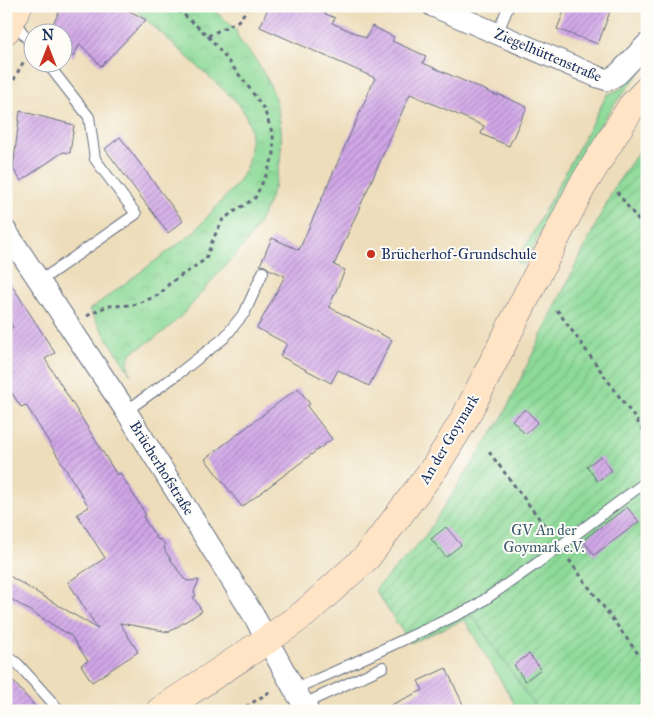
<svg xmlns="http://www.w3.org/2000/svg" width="653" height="717" viewBox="0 0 653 717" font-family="'IM FELL Great Primer',serif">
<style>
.grass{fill:#8dda98;stroke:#54847b}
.park{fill:url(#park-crowns);stroke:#54847b}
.garden{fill:url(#garden-furrows);stroke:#54847b}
.building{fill:url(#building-hatch)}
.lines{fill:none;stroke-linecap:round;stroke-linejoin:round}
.lane-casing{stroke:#646c7e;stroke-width:12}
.street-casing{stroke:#646c7e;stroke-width:23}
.secondary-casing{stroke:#646c7e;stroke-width:29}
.path{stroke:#646c7e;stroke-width:3;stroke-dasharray:4 4;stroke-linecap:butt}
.lane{stroke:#fff;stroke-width:10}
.street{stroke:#fff;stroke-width:21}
.secondary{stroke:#ffe4c6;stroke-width:28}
.poi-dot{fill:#c8321e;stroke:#fdfcf7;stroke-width:2}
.labels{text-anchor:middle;stroke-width:4;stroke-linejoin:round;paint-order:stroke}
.street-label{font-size:15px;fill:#1b2f5e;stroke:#fdfcf7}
.poi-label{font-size:15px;fill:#1b2f5e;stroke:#fdfcf7;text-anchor:start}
.park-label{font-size:15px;fill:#385a6c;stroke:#fdfcf7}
</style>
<defs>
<pattern id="park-crowns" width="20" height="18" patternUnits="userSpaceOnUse" patternTransform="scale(1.25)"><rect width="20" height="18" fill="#8dda98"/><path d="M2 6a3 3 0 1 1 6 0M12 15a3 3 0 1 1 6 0" fill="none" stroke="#79bb85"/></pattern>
<pattern id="garden-furrows" width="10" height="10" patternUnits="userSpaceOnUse" patternTransform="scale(1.25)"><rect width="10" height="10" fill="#8dda98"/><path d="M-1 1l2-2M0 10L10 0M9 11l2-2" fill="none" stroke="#79bb85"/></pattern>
<pattern id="building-hatch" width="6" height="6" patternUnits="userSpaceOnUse" patternTransform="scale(1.25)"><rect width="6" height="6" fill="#d1a7e7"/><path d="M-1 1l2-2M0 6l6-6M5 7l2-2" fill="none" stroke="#a988be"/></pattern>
</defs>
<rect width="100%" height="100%" fill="#fdfcf7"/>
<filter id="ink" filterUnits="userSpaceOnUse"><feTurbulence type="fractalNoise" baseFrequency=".02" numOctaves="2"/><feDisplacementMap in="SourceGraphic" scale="10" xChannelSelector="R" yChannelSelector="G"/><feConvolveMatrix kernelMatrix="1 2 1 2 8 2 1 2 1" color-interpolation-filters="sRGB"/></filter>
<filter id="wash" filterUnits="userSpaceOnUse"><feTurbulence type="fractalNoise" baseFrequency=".0096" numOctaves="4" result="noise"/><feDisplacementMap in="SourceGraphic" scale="20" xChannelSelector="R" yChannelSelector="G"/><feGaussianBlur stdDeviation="1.12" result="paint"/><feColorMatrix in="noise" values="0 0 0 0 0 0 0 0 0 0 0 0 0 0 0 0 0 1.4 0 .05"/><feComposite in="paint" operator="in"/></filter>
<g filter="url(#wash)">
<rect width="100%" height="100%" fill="#edddba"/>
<g class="grass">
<path d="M647 60V64C633 81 619 98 606 116 573 162 550 215 524 265L517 262 607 95 622 88Z"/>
<polygon points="473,616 538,711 519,711 464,619"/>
</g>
<path class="park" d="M131 6H209L236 30C238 42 247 49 254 58 263 71 272 86 276 102 287 142 281 176 264 212 260 220 256 229 251 236 243 248 231 259 221 270 204 290 187 312 167 329 156 338 144 345 132 352 127 361 127 366 131 375L89 310 192 234 236 185 242 175 248 163 250 150 251 138 250 126 245 114 238 103 226 92Z"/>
<polygon class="garden" points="647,140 647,711 538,711 473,616 410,643 375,590 423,539 503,416 553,311 615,186"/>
<g id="blocks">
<g class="building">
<polygon points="62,6 121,6 146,20 101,66 80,44 73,57 62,45 62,32 49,32"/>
<polygon points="269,6 294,6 307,12 310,7 335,18 332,23 366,38 372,26 394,37 392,41 426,56 423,63 498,96 498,94 527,107 509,146 481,134 484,126 410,94 334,265 345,270 329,307 392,340 369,386 338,370 331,383 280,356 287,344 257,328 285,276 269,269 265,266 260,265 272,238 299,250 375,78 260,27"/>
<polygon points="566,6 612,6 598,44 557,29"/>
<polygon points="20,111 74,125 70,153 63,152 21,181 13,169"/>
<polygon points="120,137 183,221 168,233 105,149"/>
<polygon points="6,276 55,353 45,359 117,475 120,473 146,515 143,517 157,539 161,540 164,543 165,551 184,579 185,579 187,581 199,580 194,592 196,596 193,597 202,611 169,632 120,623 138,652 92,682 81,665 88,661 71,636 6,596 6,574 98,629 68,582 105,558 77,514 89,507 26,405 21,407 6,384 6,331 13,327 6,315"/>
<polygon points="298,388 310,404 307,406 332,439 242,507 205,459"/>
<polygon points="525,409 538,422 525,434 512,420"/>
<polygon points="601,456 612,471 597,481 587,466"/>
<polygon points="627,507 639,522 594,555 583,540"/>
<polygon points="446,527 461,545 446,557 431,539"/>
<polygon points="529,654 541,669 525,681 514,665"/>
<polygon points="446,668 466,711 378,711 423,690 418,681"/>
<polygon points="6,673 39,711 12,711 6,704"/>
</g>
</g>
</g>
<g filter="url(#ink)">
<use href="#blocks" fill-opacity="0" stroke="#646c7e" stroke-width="1"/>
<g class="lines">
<defs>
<g id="lane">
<polyline points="13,20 32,45"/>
<polyline points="497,34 507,10"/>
<polyline points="40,281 136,214 95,159 89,117 46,62"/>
<polyline points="126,411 178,374 224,338 245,312 263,272"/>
<polyline points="6,655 18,664 60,711"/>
<polyline points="294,689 334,672 474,607 536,564 647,481"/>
<polyline points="304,704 383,667"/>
</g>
<g id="street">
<polyline points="433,6 598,77 608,80 618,74 647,44"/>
<polyline points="6,231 126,411 254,616 294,689 308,711"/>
</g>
<g id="secondary">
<polyline points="6,30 18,6"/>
<polyline points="160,711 267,640 304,614 367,557 435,467 465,418 517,315 581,188 632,106 647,90"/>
</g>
</defs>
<use href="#lane" class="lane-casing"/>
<use href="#street" class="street-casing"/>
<use href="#secondary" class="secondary-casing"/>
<g class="path">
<polyline points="208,36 238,21 250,6"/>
<polyline points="6,94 25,59"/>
<polyline points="617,192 647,232"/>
<polyline points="557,310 647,435"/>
<polyline points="87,316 107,306 133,305 147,300 160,294 170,283 206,259 213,239 223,219 255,198 267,173 274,154 273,135 264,109 245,82 208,36 183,14 170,6"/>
<polyline points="489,452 551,534"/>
<polyline points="569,560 647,666"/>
<polyline points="239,711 271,691"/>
</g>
<use href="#lane" class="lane"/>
<use href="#street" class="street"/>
<use href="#secondary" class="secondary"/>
</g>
</g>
<circle class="poi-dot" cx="371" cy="254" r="5"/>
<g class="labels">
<g class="street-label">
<text transform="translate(548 55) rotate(23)" y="5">Ziegelhüttenstraße</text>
<text transform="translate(449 439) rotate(-59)" y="5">An der Goymark</text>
<text transform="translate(162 468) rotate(58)" y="5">Brücherhofstraße</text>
</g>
<g class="poi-label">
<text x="381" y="259">Brücherhof-Grundschule</text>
</g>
<g class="park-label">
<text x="544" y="535">GV An der<tspan x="544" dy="17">Goymark e.V.</tspan></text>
</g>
</g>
<rect width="653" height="717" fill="none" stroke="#fdfcf7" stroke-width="25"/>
<g transform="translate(48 48)"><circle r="24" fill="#fdfcf7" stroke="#a3aaba"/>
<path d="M0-4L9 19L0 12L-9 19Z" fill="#c8321e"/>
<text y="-8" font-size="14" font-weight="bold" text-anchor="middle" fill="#1b2f5e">N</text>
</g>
</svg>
